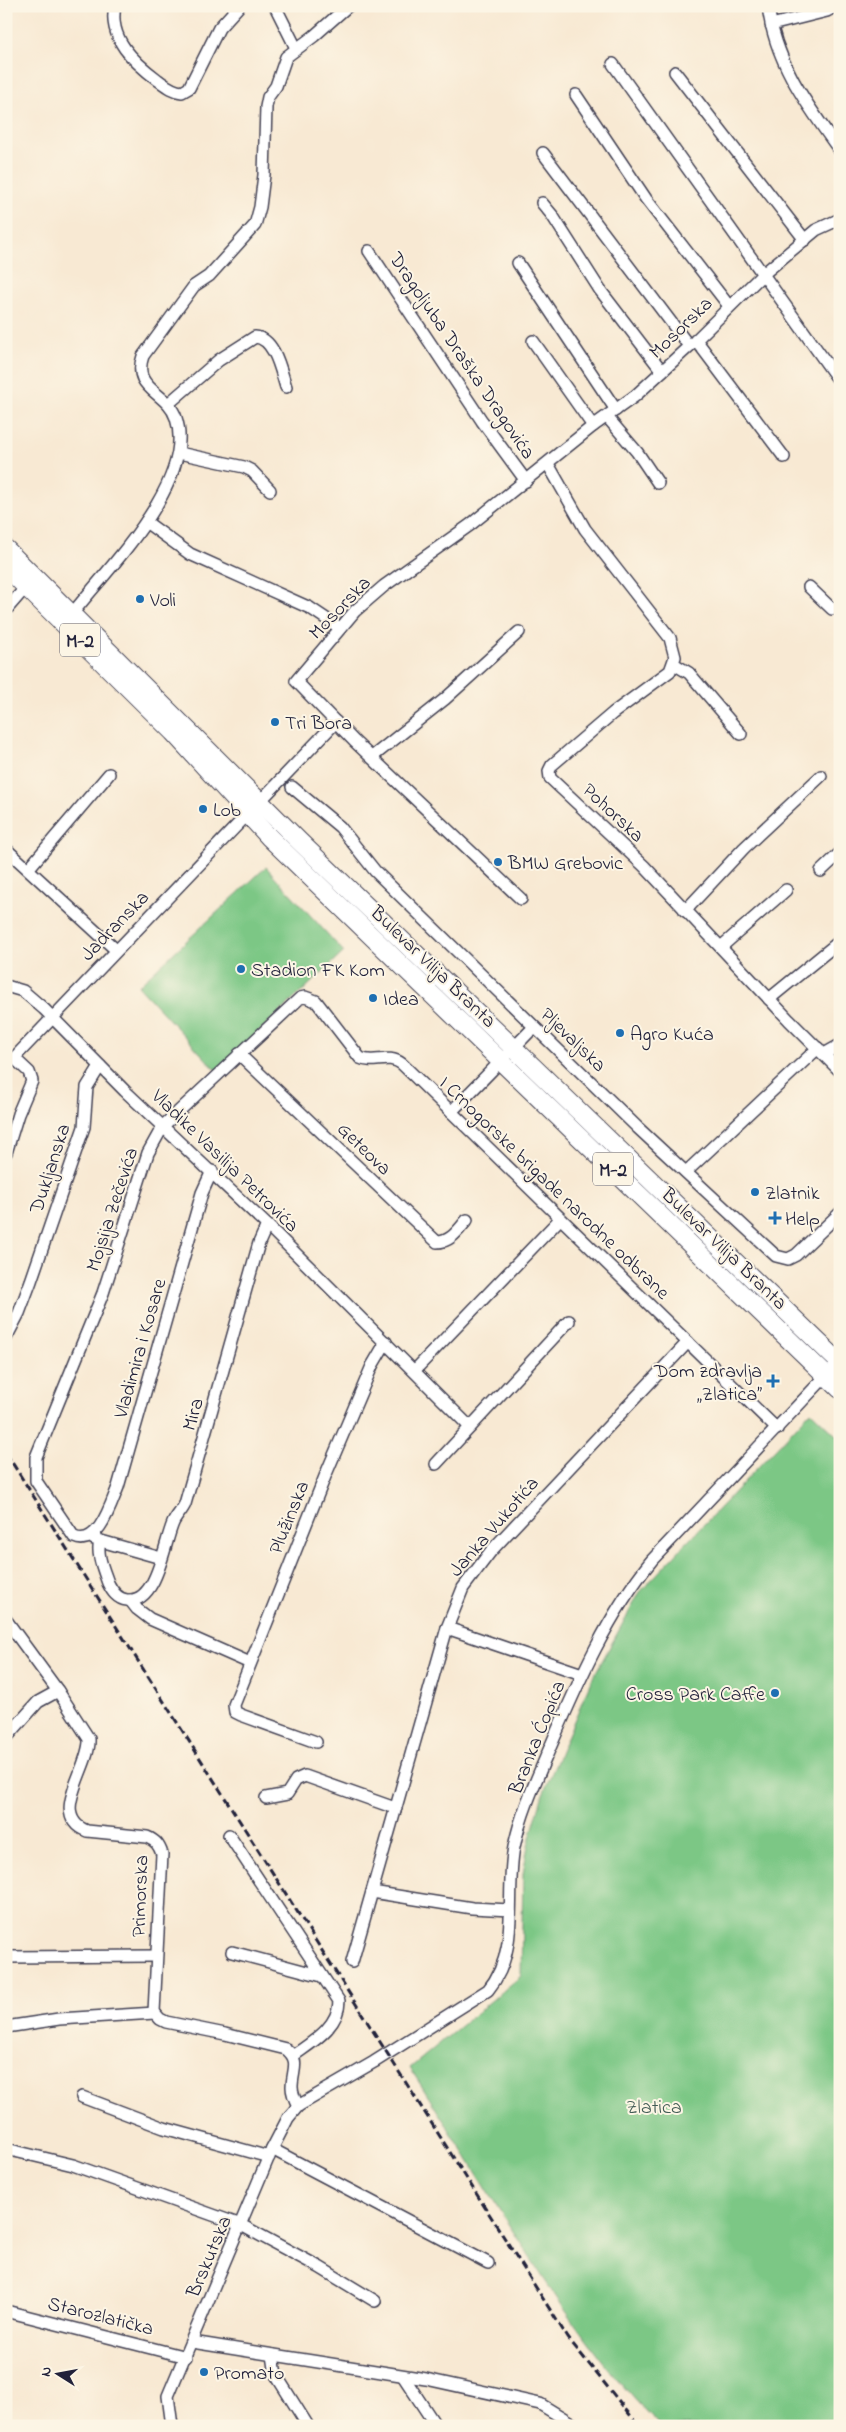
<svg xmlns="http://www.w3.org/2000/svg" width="846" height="2432" viewBox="0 0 846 2432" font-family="'Indie Flower',sans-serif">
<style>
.green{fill:#7cc785;stroke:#4f7460}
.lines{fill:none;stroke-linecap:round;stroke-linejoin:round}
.minor-casing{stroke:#424052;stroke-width:14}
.primary-casing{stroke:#424052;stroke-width:20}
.minor{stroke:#fff;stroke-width:11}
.primary{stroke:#fff;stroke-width:18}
.rail{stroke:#22223b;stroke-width:3;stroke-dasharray:8 4;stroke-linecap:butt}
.poi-dot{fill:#1f6fb2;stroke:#fcf5e5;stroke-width:2}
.labels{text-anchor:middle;stroke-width:4;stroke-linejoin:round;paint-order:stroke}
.shield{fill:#fcf5e5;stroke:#63616e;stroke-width:1}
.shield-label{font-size:19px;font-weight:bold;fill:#22223b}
.street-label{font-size:20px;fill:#22223b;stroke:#fcf5e5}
.poi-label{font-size:20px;fill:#22223b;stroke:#fcf5e5;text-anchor:start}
.park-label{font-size:20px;fill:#425c55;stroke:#fcf5e5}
</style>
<rect width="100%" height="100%" fill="#fcf5e5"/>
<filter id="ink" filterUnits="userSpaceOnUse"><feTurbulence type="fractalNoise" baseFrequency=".02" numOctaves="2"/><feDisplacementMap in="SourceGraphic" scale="10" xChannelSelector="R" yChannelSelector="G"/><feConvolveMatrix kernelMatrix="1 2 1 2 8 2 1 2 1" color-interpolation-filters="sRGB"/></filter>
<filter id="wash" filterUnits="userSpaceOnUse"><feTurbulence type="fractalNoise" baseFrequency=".0096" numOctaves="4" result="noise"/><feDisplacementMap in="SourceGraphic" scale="20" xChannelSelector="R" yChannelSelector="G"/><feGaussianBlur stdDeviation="1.12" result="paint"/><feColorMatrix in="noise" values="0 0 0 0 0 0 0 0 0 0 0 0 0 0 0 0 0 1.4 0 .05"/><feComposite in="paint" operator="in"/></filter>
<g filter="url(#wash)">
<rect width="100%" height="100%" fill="#f8e9d3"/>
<g class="green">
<polygon points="266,867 344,952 217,1071 138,986"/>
<path d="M811 1411 840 1439V2426H660C598 2364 552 2292 505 2219 474 2168 442 2118 410 2068L521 1976 523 1874 528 1845 543 1794 590 1683 640 1592Z"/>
</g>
</g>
<g filter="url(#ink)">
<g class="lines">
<defs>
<g id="minor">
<path d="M115 6C108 39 134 62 158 80 165 85 172 91 182 92L189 88 219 28 239 6"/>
<polyline points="275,6 296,48"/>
<path d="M768 6C775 63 808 106 840 151"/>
<polyline points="771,25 827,11 836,6"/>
<polyline points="613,64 837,378"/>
<polyline points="675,72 805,240"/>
<polyline points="576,95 646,199 729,306"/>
<polyline points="543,153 689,346"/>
<polyline points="542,203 552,215 600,290 662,371"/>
<polyline points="369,251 482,421 526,481"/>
<polyline points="518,263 616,410"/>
<polyline points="696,340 784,457"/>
<polyline points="533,341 593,426"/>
<path d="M168 404 219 360 255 337C275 338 281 372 286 387"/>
<polyline points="607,417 637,452 658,483"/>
<polyline points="179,453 244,467 252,471 270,490"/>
<polyline points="548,464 585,529 670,638 675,657 670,671 613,713 552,765 549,771 550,778 644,866 789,1020 840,1071"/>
<polyline points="146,522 190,554 310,608 340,628"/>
<polyline points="809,587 832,609 840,608"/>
<polyline points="6,610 26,587"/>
<path d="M72 614C108 568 197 481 176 418 167 391 131 390 143 356L194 286 209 276 255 225 260 207 264 175 266 107 268 97 276 86 286 57 314 36 348 6"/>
<polyline points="674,664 689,673 741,734"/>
<polyline points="372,757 445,699 519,632"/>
<polyline points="292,787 340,827 375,871 638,1128 776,1256 788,1259 796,1255 840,1213"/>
<polyline points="6,849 116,950"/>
<polyline points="29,868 109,774"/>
<polyline points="821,871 840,853"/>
<polyline points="521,899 354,741 296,681 355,611 384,586 470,525 593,426 635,396 696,340 762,275 816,230 840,219"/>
<polyline points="685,911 744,848 821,776"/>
<polyline points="721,947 786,890"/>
<polyline points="6,986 23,991 44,1009 125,1091 267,1225 470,1427"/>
<polyline points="769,999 840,941"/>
<path d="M239 1054 437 1242C451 1242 458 1230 467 1220"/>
<polyline points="824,1054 840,1045"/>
<polyline points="6,1062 14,1058 336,722"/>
<polyline points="451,1112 534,1027"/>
<polyline points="6,1153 18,1114 32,1081 29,1072 14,1058"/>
<path d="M212 1171 202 1193 118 1487C111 1504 98 1548 74 1537L36 1481V1457L103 1293 148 1153 163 1126 300 998 305 997 316 1001 360 1058C374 1065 388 1053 402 1064L777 1429"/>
<polyline points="686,1172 818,1048"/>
<polyline points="6,1338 19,1313 31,1281 84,1127 87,1087 100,1066"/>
<polyline points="415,1370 560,1219"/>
<polyline points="436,1464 569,1321"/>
<polyline points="94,1539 161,1558"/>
<path d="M100 1542C96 1554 104 1571 108 1583 112 1591 117 1599 127 1600 157 1604 164 1543 173 1523 176 1516 182 1511 185 1504L259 1243 267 1225"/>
<polyline points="130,1600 137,1609 150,1619 250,1663"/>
<path d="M6 1620 58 1691 89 1739C91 1766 47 1816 87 1831L147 1837C156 1841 159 1845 162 1854L154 2012 160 2019 166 2022 225 2034 286 2049C301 2061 292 2071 292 2087 292 2094 295 2100 298 2106"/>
<polyline points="447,1628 582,1674"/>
<polyline points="6,1738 38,1702 58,1691"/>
<polyline points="316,1742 241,1715 235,1712 234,1705 326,1474 372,1366 386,1342"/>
<polyline points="266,1798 287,1794 296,1780 305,1776 395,1808"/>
<path d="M229 1835 339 2001C339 2027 312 2042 293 2056"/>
<polyline points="372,1892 472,1908 510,1910"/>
<polyline points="232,1952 322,1976"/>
<polyline points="6,1957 156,1956"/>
<polyline points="352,1962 447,1628 463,1588 491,1551 688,1342"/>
<polyline points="6,2027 59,2019 155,2013"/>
<polyline points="82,2097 164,2128 269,2157"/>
<polyline points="6,2149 73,2165 241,2225 319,2267 375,2301"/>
<polyline points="272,2149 488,2263"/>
<polyline points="6,2311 186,2357"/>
<polyline points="192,2342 426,2379 540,2404 576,2426"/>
<polyline points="273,2355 276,2375 308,2426"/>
<polyline points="403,2376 436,2426"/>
<path d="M172 2426 168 2396 272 2149 288 2118 298 2106 374 2062 488 1990C521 1951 505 1894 514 1847 521 1812 538 1776 552 1743 579 1680 608 1614 652 1560L840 1361"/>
</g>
<g id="primary">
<polyline points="6,549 299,841 840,1363"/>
<polyline points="6,567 173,732 269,837 840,1389"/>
</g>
</defs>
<use href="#minor" class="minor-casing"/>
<use href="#primary" class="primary-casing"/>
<use href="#minor" class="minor"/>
<use href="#primary" class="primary"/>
<polyline class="rail" points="6,1453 568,2338 639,2426"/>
</g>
</g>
<g class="poi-dot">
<circle cx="140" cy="599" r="5"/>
<circle cx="275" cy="722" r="5"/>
<circle cx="203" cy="809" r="5"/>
<circle cx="498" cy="862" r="5"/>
<circle cx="241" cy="969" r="5"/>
<circle cx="373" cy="998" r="5"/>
<circle cx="620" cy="1033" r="5"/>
<circle cx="755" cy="1192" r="5"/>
<path d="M772.5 1210.5h5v5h5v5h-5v5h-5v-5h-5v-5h5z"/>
<path d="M770.5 1373.5h5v5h5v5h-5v5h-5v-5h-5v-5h5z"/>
<circle cx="775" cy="1693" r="5"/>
<circle cx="204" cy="2372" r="5"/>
</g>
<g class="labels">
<g class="shield">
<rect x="60" y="623.5" width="40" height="33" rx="4"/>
<rect x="593" y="1152.5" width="40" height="33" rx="4"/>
</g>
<g class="shield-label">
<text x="80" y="647">M-2</text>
<text x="613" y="1176">M-2</text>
</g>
<g class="street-label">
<text transform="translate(680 327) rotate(-44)" y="7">Mosorska</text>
<text transform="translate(463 355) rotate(56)" y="7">Dragoljuba Draška Dragovića</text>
<text transform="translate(339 607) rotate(-46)" y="7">Mosorska</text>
<text transform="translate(614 812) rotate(43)" y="7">Pohorska</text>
<text transform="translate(114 925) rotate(-46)" y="7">Jadranska</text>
<text transform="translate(434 966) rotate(44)" y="7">Bulevar Vilija Branta</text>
<text transform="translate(574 1039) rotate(44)" y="7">Pljevaljska</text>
<text transform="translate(365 1148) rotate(44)" y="7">Geteova</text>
<text transform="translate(226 1160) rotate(44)" y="7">Vladike Vasilija Petrovića</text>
<text transform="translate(49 1168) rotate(-72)" y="7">Dukljanska</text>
<text transform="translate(555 1187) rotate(44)" y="7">I Crnogorske brigade narodne odbrane</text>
<text transform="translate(111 1209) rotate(-72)" y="7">Mojsija Zečevića</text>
<text transform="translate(725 1248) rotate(44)" y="7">Bulevar Vilija Branta</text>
<text transform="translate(139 1348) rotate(-74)" y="7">Vladimira i Kosare</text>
<text transform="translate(192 1414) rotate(-74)" y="7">Mira</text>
<text transform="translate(288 1517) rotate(-68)" y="7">Plužinska</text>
<text transform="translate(493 1526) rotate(-49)" y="7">Janka Vukotića</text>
<text transform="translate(536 1737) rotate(-68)" y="7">Branka Ćopića</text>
<text transform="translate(139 1896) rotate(-88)" y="7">Primorska</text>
<text transform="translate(208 2256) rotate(-67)" y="7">Brskutska</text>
<text transform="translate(101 2315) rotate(14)" y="7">Starozlatička</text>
</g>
<g class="poi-label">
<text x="150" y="606">Voli</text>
<text x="285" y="729">Tri Bora</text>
<text x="213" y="816">Lob</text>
<text x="508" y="869">BMW Grebovic</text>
<text x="251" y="976">Stadion FK Kom</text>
<text x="383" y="1005">Idea</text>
<text x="630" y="1040">Agro Kuća</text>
<text x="765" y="1199">Zlatnik</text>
<text x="785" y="1225">Help</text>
<text x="762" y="1377" text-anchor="end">Dom zdravlja<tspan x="762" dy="23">„Zlatica”</tspan></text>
<text x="765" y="1700" text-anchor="end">Cross Park Caffe</text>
<text x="214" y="2379">Promato</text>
</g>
<g class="park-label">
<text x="654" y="2113">Zlatica</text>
</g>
</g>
<rect width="846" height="2432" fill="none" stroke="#fcf5e5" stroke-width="25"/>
<g transform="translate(58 2374) rotate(281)" stroke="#fcf5e5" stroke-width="4" paint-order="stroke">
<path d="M0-4L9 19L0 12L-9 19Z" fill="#22223b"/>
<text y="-8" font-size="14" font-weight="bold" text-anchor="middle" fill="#22223b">N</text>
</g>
</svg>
